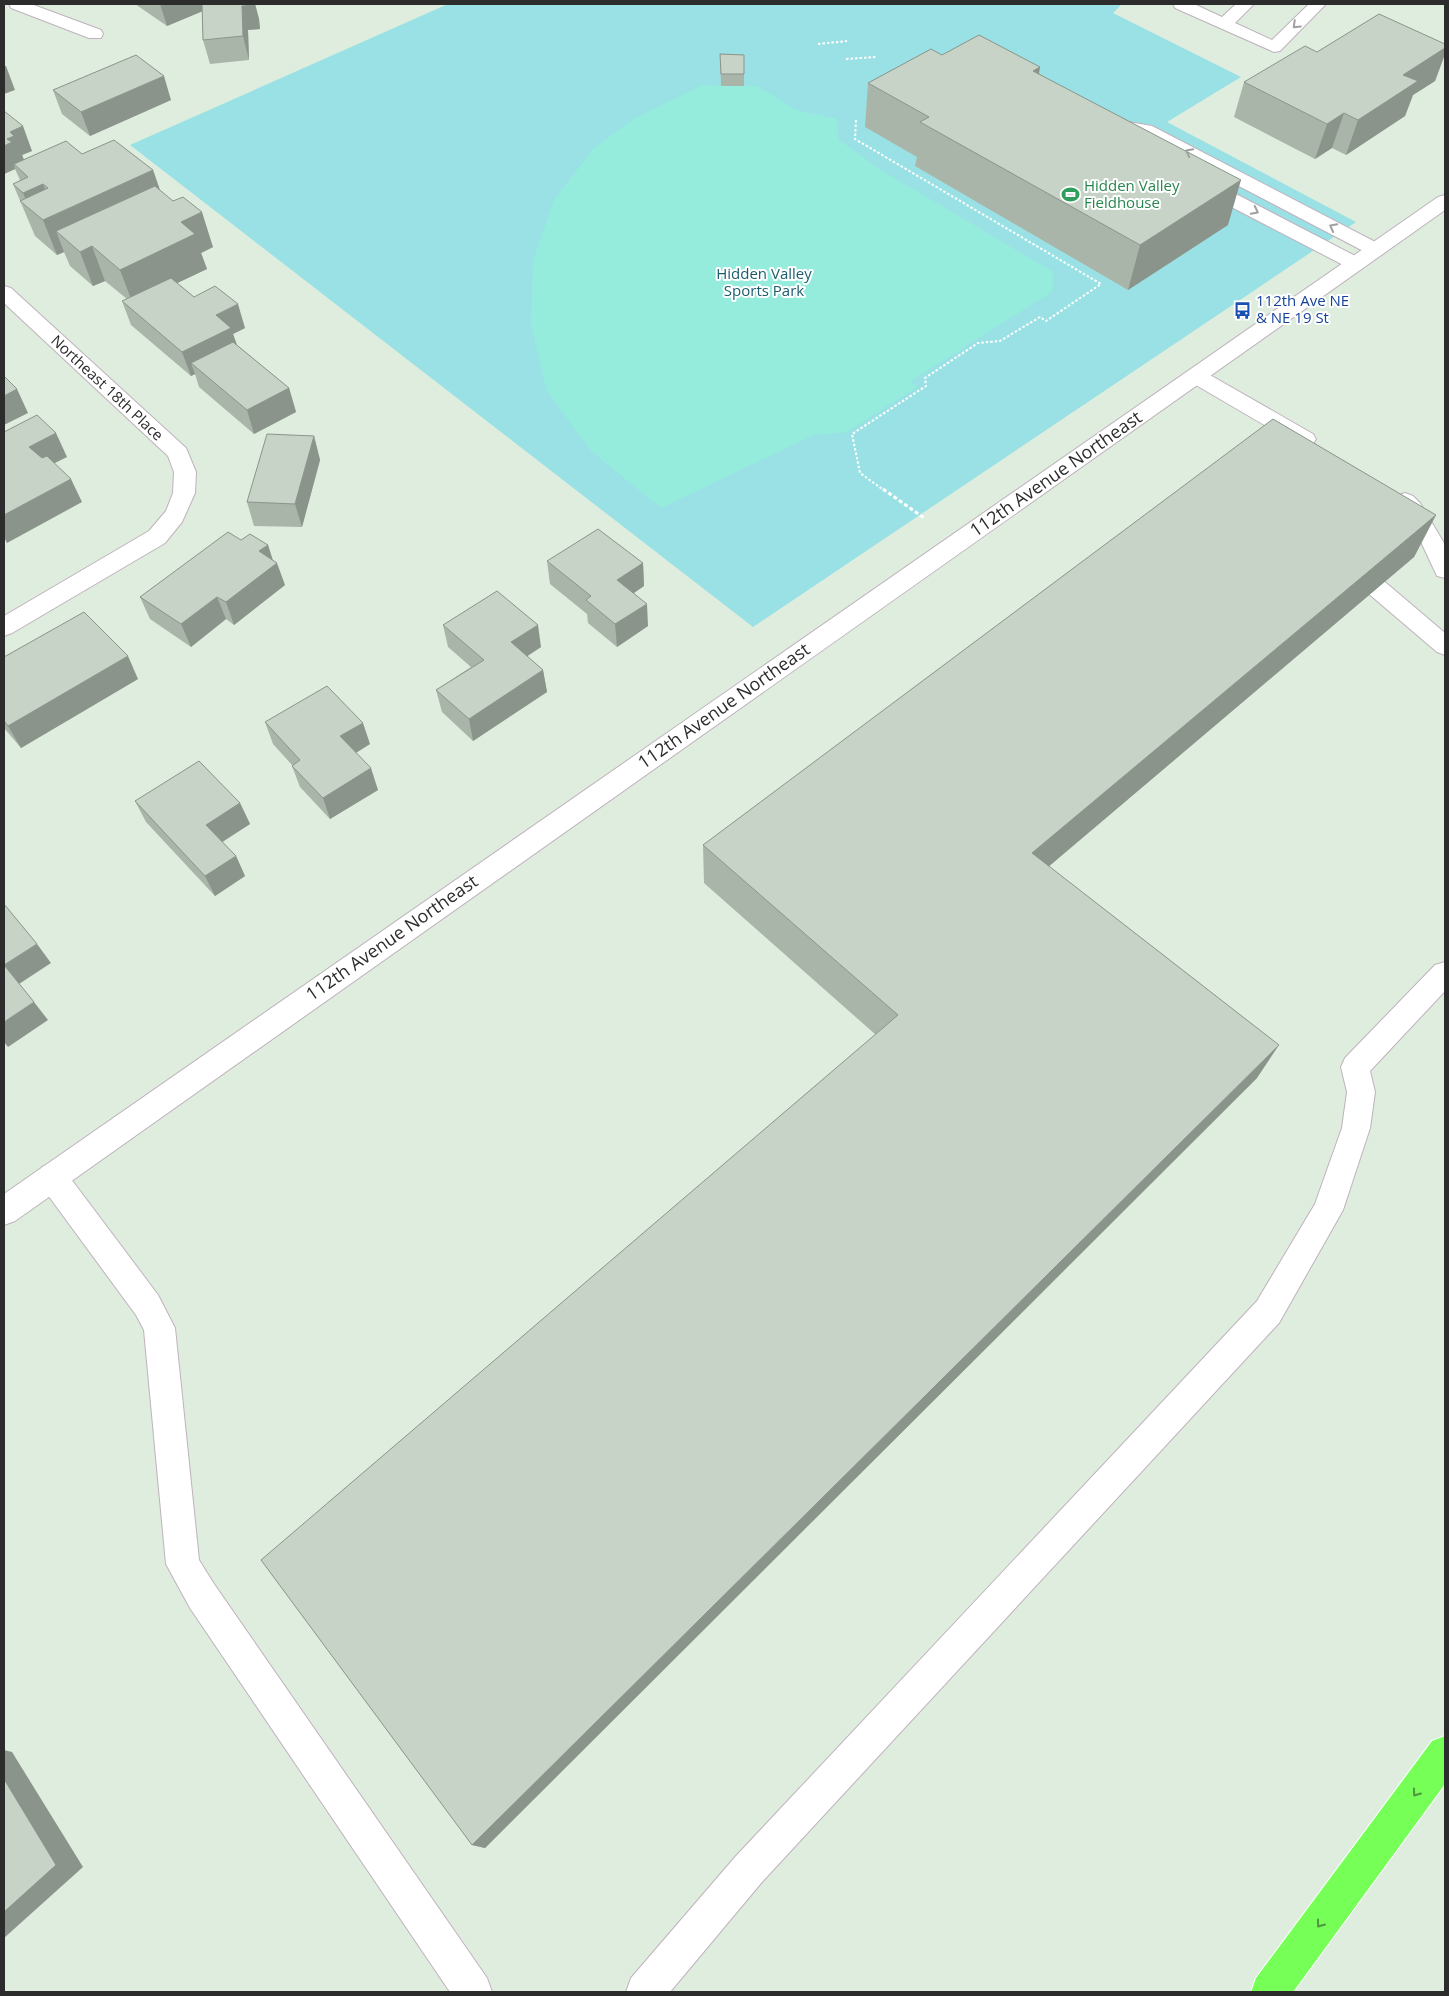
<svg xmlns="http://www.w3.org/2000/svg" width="1449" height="1996" viewBox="0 0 1449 1996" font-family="'Open Sans',sans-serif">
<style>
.green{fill:#9ae1e5}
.pitch{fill:#95ecdc}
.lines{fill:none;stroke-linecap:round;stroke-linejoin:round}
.service-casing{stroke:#bfb2bd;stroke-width:2}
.minor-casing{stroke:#bfb2bd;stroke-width:2}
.secondary-casing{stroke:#bfb2bd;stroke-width:2}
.motorway-casing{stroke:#fff;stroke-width:2}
.path-far1{stroke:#fff;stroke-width:2;stroke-dasharray:2.5 2;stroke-linecap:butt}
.path{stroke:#fff;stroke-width:3;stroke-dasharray:4 2.5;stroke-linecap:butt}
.service{fill:#fff;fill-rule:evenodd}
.minor{fill:#fff;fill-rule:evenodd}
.secondary{fill:#fff;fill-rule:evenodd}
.motorway{fill:#75ff57;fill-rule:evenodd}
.wall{fill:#aab5aa}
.shaded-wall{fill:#8b948b}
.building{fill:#c6d3c6;stroke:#8b948b}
.oneway{stroke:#a0a0a0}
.oneway2{stroke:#509642}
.labels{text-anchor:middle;stroke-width:4;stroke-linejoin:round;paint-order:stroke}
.far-leisure-label{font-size:15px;fill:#27864d;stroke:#fff;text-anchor:start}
.far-park-label{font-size:15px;fill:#1a5c6b;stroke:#fff}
.far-transit-label{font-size:15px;fill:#164399;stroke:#fff;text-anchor:start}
.far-street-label{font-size:15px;fill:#2c2c2c;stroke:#fff}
.street-label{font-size:18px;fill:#2c2c2c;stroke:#fff}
</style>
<rect width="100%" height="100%" fill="#deedde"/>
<polygon class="green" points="448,4 1122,4 1113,13 1241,77 1167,122 1356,222 753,627 130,145"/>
<polygon class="pitch" points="703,85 757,86 796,110 837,119 839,140 881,170 1053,272 1053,291 911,381 917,387 847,432 814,435 661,508 591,451 547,391 531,325 533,261 554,200 593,149 635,118"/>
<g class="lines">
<defs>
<g id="service">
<polygon points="1173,4 1194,4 1222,17 1236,4 1254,4 1235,23 1272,40 1309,4 1326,4 1280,51 1274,52 1175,8"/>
<polygon points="1111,119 1152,126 1383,246 1386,250 1383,254 1376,256 1369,254 1141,135 1105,128 1102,124 1105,120"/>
<polygon points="1202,178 1209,180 1363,260 1366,264 1363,268 1356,270 1349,268 1195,188 1193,184 1195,180"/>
<polygon points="1196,369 1203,371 1313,434 1316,439 1313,444 1305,446 1297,444 1189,381 1186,376 1189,371"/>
<polygon points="1405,493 1413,496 1420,503 1444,543 1445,578 1437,576 1414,527 1394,501 1397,496"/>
<polygon points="1377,580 1385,582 1445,633 1445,655 1437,652 1369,594 1365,588 1369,582"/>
<polygon points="1445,962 1445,991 1370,1071 1375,1092 1370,1128 1343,1210 1279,1323 762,1882 670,1992 626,1992 631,1978 736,1856 1257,1301 1315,1204 1342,1128 1347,1092 1341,1067 1345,1058 1435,965"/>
<polygon points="52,1163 62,1167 158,1295 175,1328 199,1560 214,1584 487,1978 492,1992 450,1992 190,1608 166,1564 144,1330 136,1315 42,1187 37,1177 42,1167"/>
</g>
<g id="minor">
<polygon points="9,4 31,4 101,30 103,34 101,38 89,38 11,8"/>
<polygon points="4,286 11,288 186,448 196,472 195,493 182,522 165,543 12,633 4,636 4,616 149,531 166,511 173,493 174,472 168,456 4,303"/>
</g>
<polygon id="secondary" points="1445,195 1445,210 15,1221 4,1225 4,1194 1438,197"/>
<polygon id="motorway" points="1445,1736 1445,1784 1293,1992 1251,1992 1256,1978 1432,1741"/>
</defs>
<use href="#service" class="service-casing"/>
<use href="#minor" class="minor-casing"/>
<use href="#secondary" class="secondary-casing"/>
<use href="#motorway" class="motorway-casing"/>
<g class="path-far1">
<polyline points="818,44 847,41"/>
<polyline points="846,59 876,57"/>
<polyline points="856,120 855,139 1101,284 1046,321 1040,317 1000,341 978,343 925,378 926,386 852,434 860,473 885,491"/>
</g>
<polyline class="path" points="883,489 924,518"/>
<use href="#service" class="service"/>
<use href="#minor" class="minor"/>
<use href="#secondary" class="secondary"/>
<use href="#motorway" class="motorway"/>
</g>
<g class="wall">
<polygon points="135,4 255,4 259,19 260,29 248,30 249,60 210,64 203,40 202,11 167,26"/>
<polygon points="1445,44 1445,54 1435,81 1413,95 1405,116 1346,155 1332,148 1315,159 1234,117 1244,82 1317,52"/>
<polygon points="720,54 744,55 744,86 721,86"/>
<polygon points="1040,67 1039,73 1228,225 1128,290 915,166 917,157 865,127 868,83"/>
<polygon points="53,90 171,100 90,136 62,114"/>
<polygon points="4,111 32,151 22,155 24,160 82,154 153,170 160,190 213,247 201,253 207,269 177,283 194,297 245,328 233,334 237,345 289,388 296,412 254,434 199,387 195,374 191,376 131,325 122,301 127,299 105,281 93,286 70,266 64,252 57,255 35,236 13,184 20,180 15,169 4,174"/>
<polygon points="314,436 320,460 302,527 254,526 247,502"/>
<polygon points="1436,515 1414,557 1049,866 1257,1078 485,1848 472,1845 876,1035 704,883 703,845"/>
<polygon points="241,540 268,545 273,560 285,585 234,625 226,619 191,647 150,619 140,597"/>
<polygon points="547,561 643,563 644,586 634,593 648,626 617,647 588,623 587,614 550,584"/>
<polygon points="443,625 541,647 527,656 543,670 547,692 473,741 442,712 436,690 471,667 448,647"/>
<polygon points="4,657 138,679 21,748 4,728"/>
<polygon points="265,722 370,744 356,752 378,790 330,819 300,787 292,766 292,765 273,744"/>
<polygon points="135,801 240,803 250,824 222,842 236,856 245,876 215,896 146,822"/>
</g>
<g class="shaded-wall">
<polygon points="160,4 206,4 208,9 167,26"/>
<polygon points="255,4 259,19 260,29 248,30 249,60 243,36 242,6"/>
<polygon points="1445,48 1445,54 1435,81 1413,95 1405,116 1346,155 1358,120 1403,75"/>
<polygon points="4,66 6,66 15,90 4,94"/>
<polygon points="1040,67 1032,111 1033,71"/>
<polygon points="164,76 171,100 90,136 81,112"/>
<polygon points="1344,113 1332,148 1315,159 1327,124"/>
<polygon points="23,126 32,151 22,155 24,160 14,164 15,169 4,174 4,146 10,132"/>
<polygon points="153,170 165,205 56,231 64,252 57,255 43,220 30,209 23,193 43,184 55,215"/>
<polygon points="1241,180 1228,225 1128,290 1140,245"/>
<polygon points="202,212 213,247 201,253 207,269 133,304 120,270 181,222"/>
<polygon points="92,246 105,281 93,286 80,252"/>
<polygon points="238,304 245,328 233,334 239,351 191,363 195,374 191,376 182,352 216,315"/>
<polygon points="289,388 296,412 254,434 247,410"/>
<polygon points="17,389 28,413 4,425 4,396"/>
<polygon points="56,433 67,457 41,470 29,447"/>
<polygon points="314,436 320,460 302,527 295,504"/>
<polygon points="71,479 82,502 7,543 4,537 4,515"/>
<polygon points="1436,515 1414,557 1021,890 1032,853"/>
<polygon points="268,545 274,565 277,563 285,585 234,625 226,602 259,551"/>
<polygon points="643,563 644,586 619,603 617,580"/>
<polygon points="217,597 226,619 191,647 181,624"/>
<polygon points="647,604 648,626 617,647 615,624"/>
<polygon points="538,625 541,647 514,665 511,642"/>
<polygon points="128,656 138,679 21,748 8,726"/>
<polygon points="543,670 547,692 473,741 469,719"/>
<polygon points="363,723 370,744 348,758 340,736"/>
<polygon points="371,768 378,790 330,819 323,798"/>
<polygon points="240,803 250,824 216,846 206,825"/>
<polygon points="236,856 245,876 215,896 205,876"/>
<polygon points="37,944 51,963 19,984 4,965"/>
<polygon points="34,1002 48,1020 8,1047 4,1042 4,1022"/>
<polygon points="1279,1045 1257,1078 485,1848 472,1845"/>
<polygon points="4,1750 12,1752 83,1867 4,1938"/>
</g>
<g class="building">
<polygon points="202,4 254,4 254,5 242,6 243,36 203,40"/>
<polygon points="1379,14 1445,44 1445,48 1403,75 1418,81 1358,120 1344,113 1327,124 1244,82 1305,46 1317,52"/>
<polygon points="979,35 1040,67 1033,71 1241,180 1140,245 920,122 929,117 868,83 931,49 942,55"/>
<polygon points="720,54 744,55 744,74 721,74"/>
<polygon points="136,55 164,76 81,112 53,90"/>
<polygon points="4,111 23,126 10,132 14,136 7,139 12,142 4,146"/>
<polygon points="114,140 153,170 43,220 20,201 48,188 43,184 23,193 13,184 28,177 14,164 66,141 82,154"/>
<polygon points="155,186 173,201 183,197 202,212 181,222 195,234 120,270 92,246 80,252 56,231"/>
<polygon points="171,278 194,297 215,286 238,304 216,315 231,328 182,352 122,301"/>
<polygon points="233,342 289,388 247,410 191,363"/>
<polygon points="4,376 17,389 4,396"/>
<polygon points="37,415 56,433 29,447 42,458 47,456 71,479 4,515 4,432"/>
<polygon points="1273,419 1436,515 1032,853 1279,1045 472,1845 261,1560 898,1015 703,845"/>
<polygon points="267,434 314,436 295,504 247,502"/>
<polygon points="598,529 643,563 617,580 647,604 615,624 586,600 591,596 547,561"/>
<polygon points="228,532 241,540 250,534 268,545 259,551 277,563 226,602 217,597 181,624 140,597"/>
<polygon points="497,591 538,625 511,642 543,670 469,719 436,690 484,660 443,625"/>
<polygon points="84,612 128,656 8,726 4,721 4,657"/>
<polygon points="327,686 363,723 340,736 371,768 323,798 292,766 300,760 265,722"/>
<polygon points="199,761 240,803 206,825 236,856 205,876 135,801"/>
<polygon points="4,904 37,944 4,965 34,1002 4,1022"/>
<polygon points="4,1779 56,1865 4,1912"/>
</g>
<defs><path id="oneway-chevron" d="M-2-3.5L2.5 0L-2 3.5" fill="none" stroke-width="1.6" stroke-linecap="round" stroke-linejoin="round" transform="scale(1.25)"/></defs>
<g class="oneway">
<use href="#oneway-chevron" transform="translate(1296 25) rotate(136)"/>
<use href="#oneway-chevron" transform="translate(1189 152) rotate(-153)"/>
<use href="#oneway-chevron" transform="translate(1255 211) rotate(27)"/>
<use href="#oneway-chevron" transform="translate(1333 227) rotate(-152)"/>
</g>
<g class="oneway2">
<use href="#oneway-chevron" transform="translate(1416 1793) rotate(126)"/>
<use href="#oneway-chevron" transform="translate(1320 1924) rotate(126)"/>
</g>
<defs>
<symbol id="stadium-bare" viewBox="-9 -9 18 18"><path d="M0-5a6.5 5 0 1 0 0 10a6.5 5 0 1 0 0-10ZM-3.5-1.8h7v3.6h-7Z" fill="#2e9e5b" stroke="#fff" stroke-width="2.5" paint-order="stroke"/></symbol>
<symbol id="bus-bare" viewBox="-9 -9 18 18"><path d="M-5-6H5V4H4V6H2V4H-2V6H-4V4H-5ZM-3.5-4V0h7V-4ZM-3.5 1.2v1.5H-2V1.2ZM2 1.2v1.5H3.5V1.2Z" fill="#1a4fb4" stroke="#fff" stroke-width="2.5" paint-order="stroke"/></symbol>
</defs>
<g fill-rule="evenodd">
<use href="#stadium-bare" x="1058" y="182" width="25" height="25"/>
<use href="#bus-bare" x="1230" y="298" width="25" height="25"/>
</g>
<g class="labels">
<g class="far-leisure-label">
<text x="1084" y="191">Hidden Valley<tspan x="1084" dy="17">Fieldhouse</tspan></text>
</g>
<g class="far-park-label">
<text x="764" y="279">Hidden Valley<tspan x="764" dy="17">Sports Park</tspan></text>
</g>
<g class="far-transit-label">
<text x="1256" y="306">112th Ave NE<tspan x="1256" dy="17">&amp; NE 19 St</tspan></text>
</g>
<g class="far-street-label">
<text transform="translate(107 388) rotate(43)" y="5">Northeast 18th Place</text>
</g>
<g class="street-label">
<text transform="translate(1056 474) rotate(-35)" y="6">112th Avenue Northeast</text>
<text transform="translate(724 706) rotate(-35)" y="6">112th Avenue Northeast</text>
<text transform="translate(392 938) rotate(-35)" y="6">112th Avenue Northeast</text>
</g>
</g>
<rect width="1449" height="1996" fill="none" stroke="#2c2c2c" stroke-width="10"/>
</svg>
